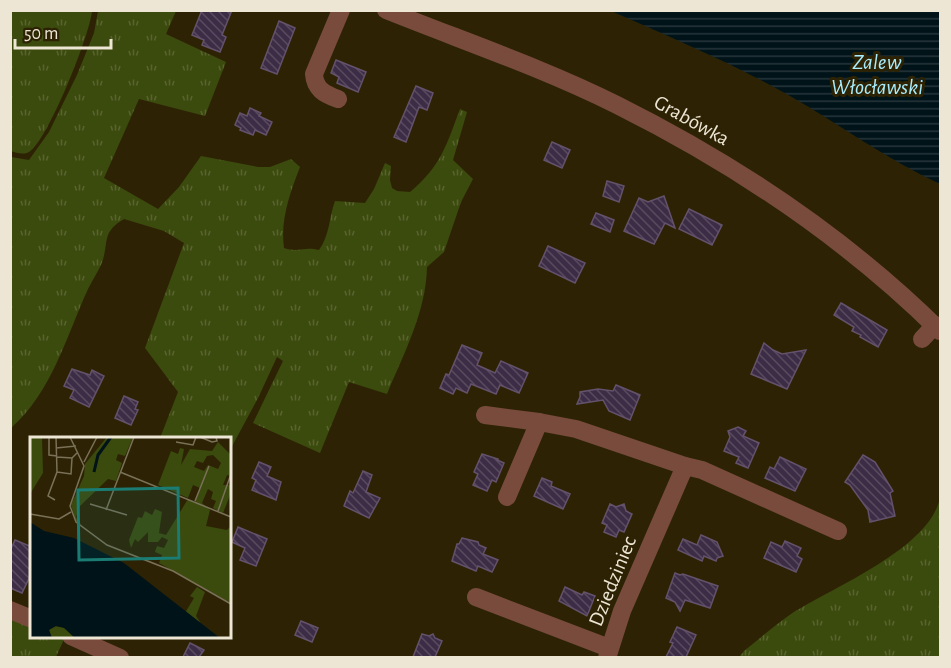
<svg xmlns="http://www.w3.org/2000/svg" width="951" height="668" viewBox="0 0 951 668" font-family="'Alegreya Sans',sans-serif">
<style>
.grass{fill:url(#grass-tufts)}
.water{fill:url(#water-rules)}
.building{fill:url(#building-back-hatch);stroke:#64526d;stroke-width:1.5}
.lines{fill:none;stroke-linecap:round;stroke-linejoin:round}
.minor{stroke:#794b3d;stroke-width:18}
.labels{text-anchor:middle;stroke-width:6;stroke-linejoin:round;paint-order:stroke}
.street-label{font-size:21px;fill:#ede6d5;stroke:#2d2304}
.water-label{font-size:22px;font-style:italic;fill:#a9ecfd;stroke:#2d2304}
.inset-river{fill:none;stroke:#001319;stroke-width:3}
.inset-road{fill:none;stroke:#7a7158;stroke-width:1.5}
.view{fill:#1a7c73;fill-opacity:0.15;stroke:#1a7c73;stroke-width:3}
.inset-edge{fill:none;stroke:#ede6d5;stroke-width:3}
</style>
<defs>
<pattern id="grass-tufts" width="24" height="20" patternUnits="userSpaceOnUse" patternTransform="scale(1.5)"><rect width="24" height="20" fill="#3b4a0d"/><path d="M3 7l-1-3M5 7V3M7 7l1-3M15 17l-1-3M17 17v-4M19 17l1-3" fill="none" stroke="#58642f"/></pattern>
<pattern id="water-rules" width="6" height="5" patternUnits="userSpaceOnUse" patternTransform="scale(1.5)"><rect width="6" height="5" fill="#001319"/><path d="M0 2.5h6" fill="none" stroke="#26353a"/></pattern>
<pattern id="building-back-hatch" width="6" height="6" patternUnits="userSpaceOnUse" patternTransform="scale(1.5)"><rect width="6" height="6" fill="#3d2c45"/><path d="M-1 5l2 2M0 0l6 6M5-1l2 2" fill="none" stroke="#594b5f"/></pattern>
</defs>
<rect width="100%" height="100%" fill="#2d2304"/>
<g class="grass">
<path d="M10 11H92C90 34 48 140 29 152 23 155 17 153 11 151Z"/>
<path d="M176 11 166 34 226 62 205 116 139 99 104 178 158 209 179 187 201 156 258 167H270L291 159 300 167C290 193 280 220 284 248 299 253 304 246 319 250 330 235 329 217 335 201L365 203 374 189 385 163 391 166 390 180 392 188 397 191 410 192C441 166 446 146 460 109L467 112 453 160 473 179 461 202 444 252 427 267C426 312 404 353 387 394L349 382 320 453 253 423 283 361 277 357 258 398 230 450V438H160L178 392 145 348 184 243 164 231 124 219C100 233 110 243 101 265 97 273 92 281 88 289 66 337 52 392 11 428V157L29 160 49 132 77 75 94 33 98 11Z"/>
<path d="M940 498V657H739L744 651C759 639 775 625 791 614 833 587 929 549 940 498Z"/>
<polygon points="10,613 31,622 32,636 65,637 56,657 11,657"/>
</g>
<path class="water" d="M611 11H940V184C888 160 840 125 790 96 732 63 672 38 611 11Z"/>
<g class="building">
<polygon points="202,10 232,10 222,35 226,37 220,52 202,45 204,40 192,35"/>
<polygon points="279,21 295,28 277,74 261,68"/>
<polygon points="336,60 366,72 358,92 337,83 339,77 331,73"/>
<polygon points="416,86 433,93 427,110 419,107 406,142 394,137"/>
<polygon points="250,108 261,113 259,116 272,122 266,135 255,130 253,135 240,130 241,128 235,125 240,113 247,116"/>
<polygon points="552,142 570,150 562,168 544,160"/>
<polygon points="607,181 624,186 619,202 603,196"/>
<polygon points="664,196 675,228 665,223 654,244 624,231 639,198 648,202"/>
<polygon points="689,209 722,225 712,245 679,229"/>
<polygon points="596,213 614,220 610,232 591,224"/>
<polygon points="548,246 585,263 575,283 539,266"/>
<polygon points="841,303 887,330 878,347 860,337 861,335 852,331 854,327 834,315"/>
<polygon points="764,343 773,350 782,354 806,350 787,389 751,374"/>
<polygon points="462,345 482,353 477,365 495,373 501,361 528,373 519,393 500,385 496,394 471,384 467,393 456,388 453,394 440,388 446,374 449,375"/>
<polygon points="72,369 90,375 92,370 104,376 89,407 70,398 74,390 64,386"/>
<polygon points="616,385 640,395 630,420 609,411 603,400 577,404 580,397 580,392 598,389 613,391"/>
<polygon points="124,396 138,402 135,409 138,410 131,425 115,418"/>
<polygon points="738,427 746,431 743,436 759,443 748,468 736,463 739,457 724,451 730,437 728,431"/>
<polygon points="482,454 498,459 497,460 504,463 496,482 492,480 487,491 473,485 478,474 474,472"/>
<polygon points="863,455 875,462 893,491 890,493 895,516 870,522 868,510 850,485 845,482"/>
<polygon points="780,457 806,469 795,491 765,478 770,467 774,469"/>
<polygon points="259,462 271,467 267,476 281,482 276,500 252,490 256,480 252,478"/>
<polygon points="363,471 372,475 366,492 380,498 369,518 344,506 350,491 353,493"/>
<polygon points="542,478 552,482 551,486 570,494 563,509 534,496"/>
<polygon points="610,504 616,507 624,504 626,511 632,514 624,532 619,530 616,537 604,532 607,525 602,523"/>
<polygon points="238,527 267,539 256,566 240,560 245,548 232,542"/>
<polygon points="701,535 717,542 723,556 717,558 716,561 704,556 702,561 678,550 683,539 697,545"/>
<polygon points="462,538 478,542 479,545 486,548 483,554 498,560 492,572 478,566 476,571 452,561 457,544 459,544"/>
<polygon points="15,540 32,547 32,572 22,593 10,588 10,551"/>
<polygon points="785,541 801,548 797,556 802,559 796,572 764,558 771,542 782,547"/>
<polygon points="675,573 680,575 683,574 718,586 710,608 685,600 680,611 675,602 666,598"/>
<polygon points="565,587 582,595 584,592 595,596 587,616 559,601"/>
<polygon points="301,621 318,628 312,642 295,635"/>
<polygon points="677,627 696,635 686,657 666,657 673,643 670,642"/>
<polygon points="422,634 429,636 433,634 435,638 442,641 435,657 413,657"/>
<polygon points="190,643 204,650 199,657 183,657"/>
</g>
<g class="lines">
<g class="minor">
<path d="M386 10C463 41 543 68 617 105 735 164 846 238 940 331"/>
<path d="M338 99C324 94 315 89 314 74L341 10"/>
<polyline points="922,339 935,325"/>
<polyline points="485,415 539,422 576,429 685,466 702,470 838,531"/>
<polyline points="507,497 539,422"/>
<polyline points="476,597 609,648"/>
<polyline points="10,610 32,619"/>
<polyline points="71,636 120,658"/>
<polyline points="607,658 622,611 685,466"/>
</g>
</g>
<g class="labels">
<g class="street-label">
<text transform="translate(692 120) rotate(29)" y="7">Grabówka</text>
<text transform="translate(612 581) rotate(-68)" y="7">Dziedziniec</text>
</g>
<g class="water-label">
<text x="877" y="69">Zalew<tspan x="877" dy="25">Włocławski</tspan></text>
</g>
</g>
<g transform="translate(30 437)">
<rect width="201" height="201" fill="#2d2304"/>
<path d="M77 0H103L95 19 88 17 86 23 92 26 86 44 78 42 50 69 46 80 51 87 46 84 41 68 54 39 55 27ZM188 5 201 18V39L197 38 193 48H201V56L193 76 183 71 186 64 181 62 183 55 178 52 172 66 180 73 176 89 197 93 201 89V166L129 126 132 118 125 115 127 109 134 111 138 103 132 100 128 105H118V95L108 105 105 102 101 111 99 103 108 80 112 81 115 74 122 78 125 72 132 75 129 96 136 98 158 62 165 65 170 51 163 48 158 61 128 48 141 14 148 17 150 11 154 12 151 28 160 12 182 14ZM183 18 191 26 188 32 178 28 174 34 164 30 167 24 173 26 177 19ZM167 150 175 155 166 179 172 188 155 176 164 161 160 159Z" fill="#3b4a0d" fill-rule="evenodd"/>
<path d="M0 0H12L13 36 0 57ZM22 189 34 190 45 201H22L19 193Z" fill="#3b4a0d"/>
<path d="M0 85 14 94 44 101 94 126 190 201H45L34 191 26 189 19 193 22 201H0Z" fill="#001319"/>
<path class="inset-river" d="M64 35 68 18 81 0"/>
<path class="inset-road" d="M19 0V18L27 19M40 0 54 29 40 69 46 85 77 108 143 134 201 167M170 0 182 5 187 4 186 0M146 5 163 8 166 0M26 11 46 9M27 20 42 21 47 16M54 25 67 0M27 35 41 37 42 21M90 35 201 80M25 63 18 59 27 35 26 0M165 64 179 29M60 67 97 78M76 73 104 0M188 74 201 37M0 77 29 82 41 75"/>
<path class="view" d="M148 51 149 121 49 123 48 53Z"/>
<rect width="201" height="201" class="inset-edge"/>
</g>
<rect width="951" height="668" fill="none" stroke="#ede6d5" stroke-width="24"/>
<path d="M15 39v9h96v-9" fill="none" stroke="#ede6d5" stroke-width="3"/>
<text x="24" y="39" font-size="18" fill="#ede6d5" stroke="#2d2304" stroke-width="4.5" paint-order="stroke">50 m</text>
</svg>
